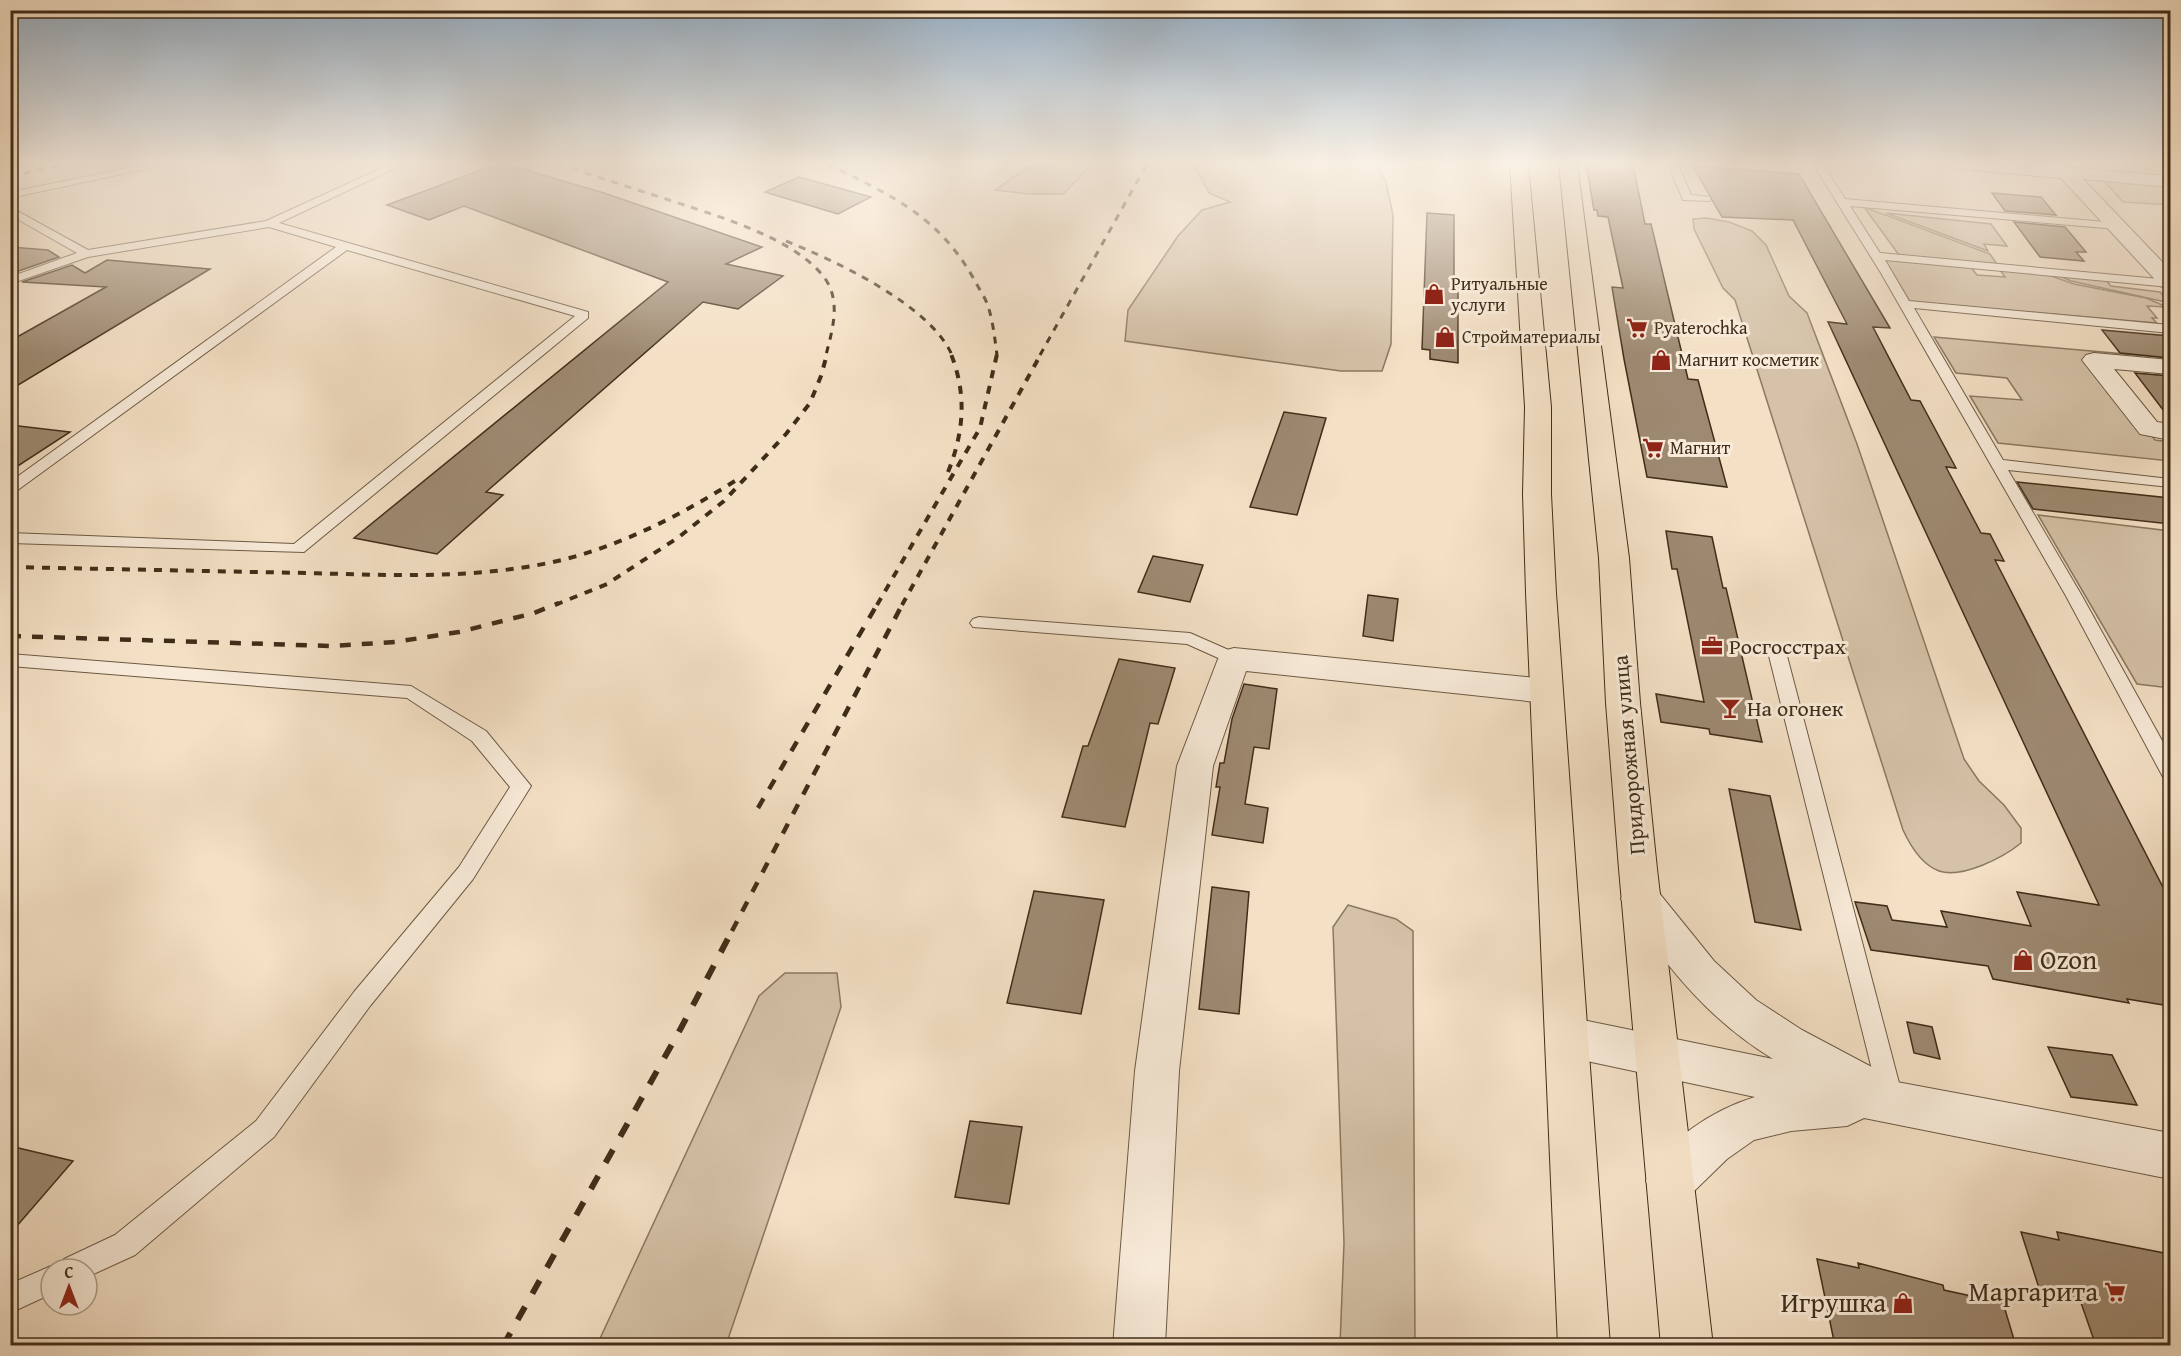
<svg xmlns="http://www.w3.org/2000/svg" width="2181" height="1356" viewBox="0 0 2181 1356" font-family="'Gentium Book Plus',serif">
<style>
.green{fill:#d5c2a8;stroke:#8a7860;stroke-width:1.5}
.building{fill:#9e8a72;stroke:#402d19;stroke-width:1.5}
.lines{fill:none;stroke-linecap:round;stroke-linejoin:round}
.service-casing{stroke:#6d5a44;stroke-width:2}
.minor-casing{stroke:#6d5a44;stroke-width:2}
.tertiary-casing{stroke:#6d5a44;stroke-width:2}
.primary-casing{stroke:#402d19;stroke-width:2}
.service{fill:#f8ebd9;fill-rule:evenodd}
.minor{fill:#f8ebd9;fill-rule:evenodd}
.tertiary{fill:#f8ebd9;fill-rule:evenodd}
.primary{fill:#f4e0c5;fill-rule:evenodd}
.rail-far3{stroke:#402d19;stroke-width:3;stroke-dasharray:7 7;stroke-linecap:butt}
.rail-far2{stroke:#402d19;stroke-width:4;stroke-dasharray:8 8;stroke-linecap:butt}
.rail-far1{stroke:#402d19;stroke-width:4.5;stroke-dasharray:11 11;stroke-linecap:butt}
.rail{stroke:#402d19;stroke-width:6;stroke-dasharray:15 15;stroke-linecap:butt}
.labels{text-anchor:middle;stroke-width:6;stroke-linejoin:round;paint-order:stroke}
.far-poi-label{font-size:18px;fill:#402d19;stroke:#f8ebd9;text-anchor:start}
.poi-label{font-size:22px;fill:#402d19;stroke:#f8ebd9;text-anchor:start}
.street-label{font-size:22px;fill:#402d19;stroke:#f8ebd9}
.near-poi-label{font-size:27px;fill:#402d19;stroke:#f8ebd9;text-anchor:end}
</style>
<rect width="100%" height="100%" fill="#f4e0c5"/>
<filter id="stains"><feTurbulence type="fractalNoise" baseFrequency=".00333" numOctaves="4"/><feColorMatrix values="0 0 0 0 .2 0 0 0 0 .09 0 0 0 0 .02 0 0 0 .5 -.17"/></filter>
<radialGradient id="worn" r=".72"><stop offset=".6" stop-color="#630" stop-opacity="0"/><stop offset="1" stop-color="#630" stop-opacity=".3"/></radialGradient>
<g class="green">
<polygon points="1036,164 1093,164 1063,194 1029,194 996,190 1013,177"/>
<polygon points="1197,164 1376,164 1386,182 1393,215 1391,344 1382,371 1341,371 1125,341 1128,310 1178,236 1202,210 1230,202 1209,193 1195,167"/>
<polygon points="2101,178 2170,183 2170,205 2123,202"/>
<polygon points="1864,207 1990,254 1997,264 1899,255"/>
<polygon points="1886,213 1991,224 2007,246 1984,244 1988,251"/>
<path d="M1707 218 1729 222 1752 231 1766 245 1789 296 1807 313 1857 444 1964 759 1979 781 2004 805 2021 828V843C2004 857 1962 879 1939 871 1922 865 1910 845 1903 830L1735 300 1723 288 1694 229 1693 219Z"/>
<polygon points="1883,257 1970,266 1977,275 2005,277 2000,270 2043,273 2074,284 2146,298 2167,307 2147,306 2157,318 2152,318 2157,323 1910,302"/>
<polygon points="2057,275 2105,279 2111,286 2160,292 2170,303 2071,281"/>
<polygon points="1934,337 2170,358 2170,373 2098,367 2155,440 2170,442 2170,461 1998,443 1970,396 2022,400 2007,378 1956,373"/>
<polygon points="2038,515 2170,531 2170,688 2137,684"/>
<polygon points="1348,905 1396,919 1413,931 1415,1345 1340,1345 1344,1243 1333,927"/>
<polygon points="785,973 837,973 841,1007 726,1345 597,1345 759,996"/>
</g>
<g class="building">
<polygon points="497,164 505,164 604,193 762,247 726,264 783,276 738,309 703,302 486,492 503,495 437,554 354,538 668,282 464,206 429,220 387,205"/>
<polygon points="1586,164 1633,164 1645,224 1651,224 1688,379 1698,380 1727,487 1647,477 1624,359 1612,287 1623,288 1608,217 1598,216 1597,210 1594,210"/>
<polygon points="1693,166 1799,174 1890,328 1873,327 1911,400 1920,401 1956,468 1946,467 1981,533 1990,534 2004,561 1995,560 2170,901 2170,1006 2127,999 2129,1003 1993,979 1988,966 1871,950 1855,902 1887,906 1892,920 1947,927 1941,911 2031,926 2017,892 2099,905 1828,322 1847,324 1793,220 1722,217"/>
<polygon points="799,177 871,197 838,214 765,192"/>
<polygon points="1992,193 2041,197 2056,215 2005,211"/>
<polygon points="1427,213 1454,215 1454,276 1458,277 1458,363 1430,359 1430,350 1422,349"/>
<polygon points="2014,222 2065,227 2086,252 2076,252 2084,261 2040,257"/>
<polygon points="10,247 48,250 59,257 10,274"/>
<polygon points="107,260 210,269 10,390 10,341 106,287 22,282 72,265 85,273"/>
<polygon points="2102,330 2170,336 2170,358 2120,353"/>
<polygon points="2135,373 2170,376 2170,419"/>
<polygon points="1284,412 1326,418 1297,515 1250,507"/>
<polygon points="10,425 70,432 10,471"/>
<polygon points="2017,482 2170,498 2170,524 2033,509"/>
<polygon points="1666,531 1712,537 1723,588 1726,588 1762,742 1710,734 1709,729 1661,722 1656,694 1704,702 1677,569 1672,569"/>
<polygon points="1153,556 1203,565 1190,602 1138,592"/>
<polygon points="1368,595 1398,599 1393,641 1363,636"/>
<polygon points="1119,659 1175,668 1158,724 1150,723 1125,827 1062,817 1083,746 1088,746"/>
<polygon points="1244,684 1277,689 1269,749 1254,747 1245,804 1268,808 1263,843 1212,835 1220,787 1216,787 1220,763 1224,763 1232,719"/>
<polygon points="1729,789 1770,796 1801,930 1755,922"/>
<polygon points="1212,887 1249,892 1239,1014 1199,1009"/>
<polygon points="1034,891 1104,900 1081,1014 1007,1003"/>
<polygon points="1907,1022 1932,1027 1940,1059 1914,1053"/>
<polygon points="2048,1047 2112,1055 2137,1105 2071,1097"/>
<polygon points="970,1121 1022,1127 1009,1204 955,1197"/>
<polygon points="10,1146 73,1161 10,1234"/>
<polygon points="2021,1232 2059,1240 2057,1232 2164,1253 2170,1270 2170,1346 2096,1346 2079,1297 2039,1288"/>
<polygon points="1817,1259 1859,1268 1858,1263 1943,1285 1944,1290 2003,1303 2016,1346 1835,1346"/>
</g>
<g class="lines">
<defs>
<g id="service">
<polygon points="149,164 169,164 10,198 10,192"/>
<polygon points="391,164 404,164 279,223 588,312 588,318 304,552 10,543 10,533 294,544 575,316 347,250 15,492 10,493 10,482 336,247 269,227 88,257 10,284 10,277 77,253 10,215 10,207 88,250 266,221"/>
<polygon points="1668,164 1678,164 1691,195 1710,197 1710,201 1683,200"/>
<polygon points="1813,164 1823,164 1845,199 2117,223 2122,226 2117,229 1850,206 1880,253 2170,280 2170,287 1885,260 1909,301 2170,325 2170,333 1914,308 2003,460 2170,479 2170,487 2008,470 2082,596 2170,755 2170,779 2163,777 2066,596 1881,273"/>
<polygon points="979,617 1190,633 1240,655 1243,659 1240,663 1234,665 1187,644 973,627 970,623 973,619"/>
<polygon points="1778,650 1784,652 1787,656 1904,1102 1901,1110 1892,1114 1883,1110 1880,1102 1769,656 1772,652"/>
<polygon points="10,654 411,686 486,731 531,786 473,879 370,1006 274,1137 135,1255 87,1277 87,1269 60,1269 64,1259 115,1235 256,1121 354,992 459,867 510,787 472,741 407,698 10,666"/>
<polygon points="51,1266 58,1269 51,1269 51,1294 10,1313 10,1284"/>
</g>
<g id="minor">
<polygon points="1952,164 2068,164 2072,168 2170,176 2170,187 2083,179 2170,270 2170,288 2162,287 2061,178 1961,169 1955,168"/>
<polygon points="2094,353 2170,360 2170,374 2114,369 2157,422 2170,424 2170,440 2140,434 2082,360 2086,355"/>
<polygon points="1234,648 1546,679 1558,683 1563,691 1558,699 1546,703 1246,671 1213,766 1179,1071 1165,1346 1113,1346 1135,1071 1177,766 1218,659 1223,651"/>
</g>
<path id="tertiary" d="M1641 883 1655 888 1714 961 1756 1000 1802 1030 1883 1073 1886 1080 2170 1133V1179L1864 1118 1847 1126 1791 1131 1754 1140 1727 1159 1687 1198 1670 1204 1653 1198 1646 1181C1663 1141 1715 1109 1755 1097L1568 1057 1553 1051 1546 1037 1553 1023 1568 1017 1773 1059C1724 1029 1687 991 1653 945 1642 930 1630 916 1621 899L1627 888Z"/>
<g id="primary">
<polygon points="1510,164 1528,164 1551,407 1551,494 1556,593 1610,1346 1558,1346 1526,593 1523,494 1525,407"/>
<polygon points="1559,164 1577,164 1629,558 1640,703 1657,869 1713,1346 1661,1346 1619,869 1606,703 1599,558"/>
</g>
</defs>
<use href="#service" class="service-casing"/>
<use href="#minor" class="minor-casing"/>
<use href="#tertiary" class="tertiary-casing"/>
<use href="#primary" class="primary-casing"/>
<use href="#service" class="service"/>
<use href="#minor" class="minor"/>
<use href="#tertiary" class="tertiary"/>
<use href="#primary" class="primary"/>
<g class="rail-far3">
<path d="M558 164C593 175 628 187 663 198 710 214 797 237 826 280 841 303 832 331 826 355"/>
<path d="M827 164C891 195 939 216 975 281 979 289 985 297 988 306 993 321 995 340 997 355"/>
<polyline points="10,177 64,164"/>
<path d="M786 241C836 261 930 305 952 355"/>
<polyline points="1040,355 1147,164"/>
</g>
<g class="rail-far2">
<path d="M948 472C964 432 967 395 951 354"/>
<path d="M10 567C108 569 206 571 305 573 391 575 477 580 562 560 625 544 683 514 738 479"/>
<polyline points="555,605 607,584 679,537 724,501 786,434 810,403 821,376 827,354"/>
<polyline points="877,605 980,428 997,354"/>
<polyline points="902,605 1041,354"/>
</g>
<g class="rail-far1">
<polyline points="10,636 332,646 395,642 459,632 534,613 559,603"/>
<polyline points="758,808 878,603"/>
<polyline points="732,931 903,603"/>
</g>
<polyline class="rail" points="503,1346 681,1028 733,929"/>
</g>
<linearGradient id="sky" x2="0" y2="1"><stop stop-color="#94adc3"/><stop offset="0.46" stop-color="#faf1e5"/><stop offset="1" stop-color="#faf1e5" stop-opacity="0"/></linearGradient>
<rect width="2181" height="354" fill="url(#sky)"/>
<defs>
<symbol id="shop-bare" viewBox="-9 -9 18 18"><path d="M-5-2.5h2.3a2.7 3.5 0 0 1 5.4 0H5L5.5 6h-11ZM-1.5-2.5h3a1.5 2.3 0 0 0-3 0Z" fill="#8f2418" stroke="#f8ebd9" stroke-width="2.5" paint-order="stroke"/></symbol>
<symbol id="supermarket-bare" viewBox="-9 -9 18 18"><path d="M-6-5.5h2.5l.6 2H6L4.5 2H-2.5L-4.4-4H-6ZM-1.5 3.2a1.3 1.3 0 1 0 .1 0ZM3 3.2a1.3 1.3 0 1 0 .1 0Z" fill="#8f2418" stroke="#f8ebd9" stroke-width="2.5" paint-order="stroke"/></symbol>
<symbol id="office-bare" viewBox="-9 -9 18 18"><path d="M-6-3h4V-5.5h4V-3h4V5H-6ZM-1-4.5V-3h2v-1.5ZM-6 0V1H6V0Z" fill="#8f2418" stroke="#f8ebd9" stroke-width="2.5" paint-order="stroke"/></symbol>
<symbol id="bar-bare" viewBox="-9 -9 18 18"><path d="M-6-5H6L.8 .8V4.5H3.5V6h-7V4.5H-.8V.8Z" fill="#8f2418" stroke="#f8ebd9" stroke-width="2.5" paint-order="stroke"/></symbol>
</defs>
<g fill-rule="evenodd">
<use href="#shop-bare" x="1419" y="279" width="30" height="30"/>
<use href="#supermarket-bare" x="1622" y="313" width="30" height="30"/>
<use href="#shop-bare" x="1430" y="322" width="30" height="30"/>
<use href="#shop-bare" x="1646" y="345" width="30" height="30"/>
<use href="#supermarket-bare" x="1638" y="433" width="30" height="30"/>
<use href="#office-bare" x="1697" y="631" width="30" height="30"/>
<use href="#bar-bare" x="1715" y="693" width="30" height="30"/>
<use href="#shop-bare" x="2008" y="945" width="30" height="30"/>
<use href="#supermarket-bare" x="2100" y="1277" width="30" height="30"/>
<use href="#shop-bare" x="1888" y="1288" width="30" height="30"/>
</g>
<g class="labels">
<g class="far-poi-label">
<text x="1451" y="290">Ритуальные<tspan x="1451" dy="21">услуги</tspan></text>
<text x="1654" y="334">Pyaterochka</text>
<text x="1462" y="343">Стройматериалы</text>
<text x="1678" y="366">Магнит косметик</text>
<text x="1670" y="454">Магнит</text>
</g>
<g class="poi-label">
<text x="1729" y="654">Росгосстрах</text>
<text x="1747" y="716">На огонек</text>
</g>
<g class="street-label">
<text transform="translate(1628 755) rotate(-95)" y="8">Придорожная улица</text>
</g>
<g class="near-poi-label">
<text x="2040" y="969" text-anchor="start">Ozon</text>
<text x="2098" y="1301">Маргарита</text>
<text x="1886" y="1312">Игрушка</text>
</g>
</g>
<rect width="2181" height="1356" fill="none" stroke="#f4e0c5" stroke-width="36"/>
<rect x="12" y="12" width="2157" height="1332" fill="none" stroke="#402d19" stroke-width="3"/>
<rect x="18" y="18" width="2145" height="1320" fill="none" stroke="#402d19" stroke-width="1.5"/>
<g transform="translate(69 1287)"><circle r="28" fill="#f8ebd9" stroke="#ae9f8c" stroke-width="1.5"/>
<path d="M0-4.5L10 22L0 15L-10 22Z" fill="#8f2418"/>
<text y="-9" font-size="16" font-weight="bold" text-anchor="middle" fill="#402d19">С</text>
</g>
<rect width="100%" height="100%" filter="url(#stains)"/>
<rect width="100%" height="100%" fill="url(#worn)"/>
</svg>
